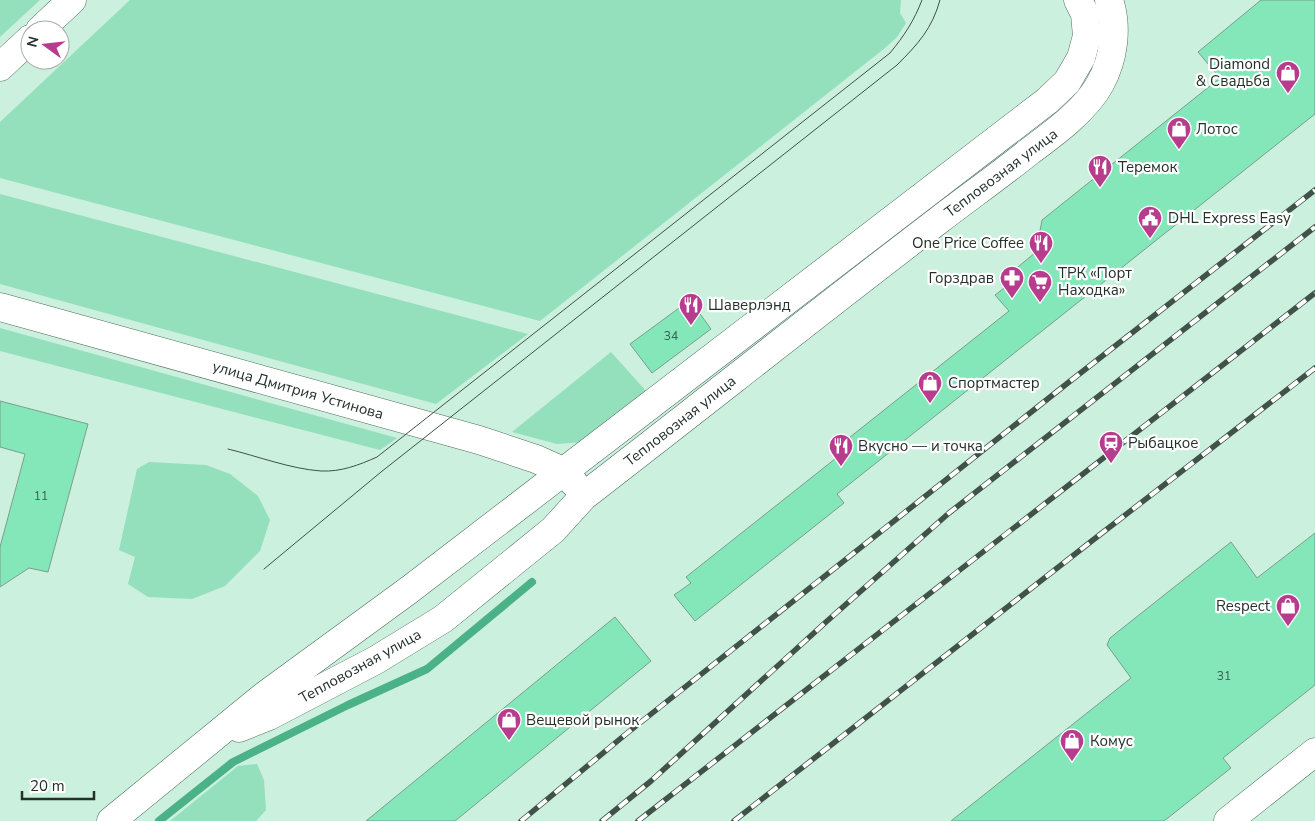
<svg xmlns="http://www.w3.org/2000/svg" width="1315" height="821" viewBox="0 0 1315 821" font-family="'Nunito Sans',sans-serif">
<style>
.green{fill:#94dfbc}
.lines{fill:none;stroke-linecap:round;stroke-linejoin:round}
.stream{stroke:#4bb187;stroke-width:8}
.building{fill:#83e7ba;stroke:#7b9e8d}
.minor-casing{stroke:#4e6e5f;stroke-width:29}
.minor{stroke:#fff;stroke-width:28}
.tram{stroke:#405249;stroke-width:1}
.rail-casing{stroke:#405249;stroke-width:5.5}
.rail{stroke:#fff;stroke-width:4;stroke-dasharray:11;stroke-linecap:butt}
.labels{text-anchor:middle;stroke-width:4.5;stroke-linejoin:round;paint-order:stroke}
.number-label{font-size:12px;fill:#3b5e4e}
.poi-label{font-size:15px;fill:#23312a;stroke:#fff;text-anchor:start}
.street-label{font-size:15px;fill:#23312a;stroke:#fff}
</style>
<rect width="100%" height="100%" fill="#cbf0dd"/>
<g class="green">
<polygon points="0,0 40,0 0,37"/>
<polygon points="130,0 901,0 900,13 906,23 897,37 885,48 540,321 0,178 0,122"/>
<polygon points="0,194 528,334 436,404 0,284"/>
<polygon points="0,328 397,438 380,450 0,351"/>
<polygon points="611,352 646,391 582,442 557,444 512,432"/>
<polygon points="149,462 206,465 230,474 258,496 270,520 260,551 225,586 192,599 148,597 128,584 135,557 119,550 137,469"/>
<polygon points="257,764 264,780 266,810 256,821 170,821 238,766"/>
</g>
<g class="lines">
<polyline class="stream" points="159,821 233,762 348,705 427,669 532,582"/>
</g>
<g class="building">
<polygon points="1261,0 1315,0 1315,114 837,494 844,503 695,621 674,595 691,583 686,577 845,451 840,445 1009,311 995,295 1012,282 1007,276 1036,252 1042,220 1220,78 1198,52"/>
<polygon points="690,300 711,329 652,373 630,344"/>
<polygon points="0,401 88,424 48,572 29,568 0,587 0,547 25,454 0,447"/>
<polygon points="1315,533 1315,685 1223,758 1231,768 1164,821 951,821 1131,678 1107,645 1110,638 1231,542 1257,578"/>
<polygon points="615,617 651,661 455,821 366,821"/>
</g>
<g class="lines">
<defs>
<g id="minor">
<polyline points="40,30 72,0"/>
<polyline points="0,67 30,39"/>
<polyline points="0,307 479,440 536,459 565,472 574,483"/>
<path d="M239 728 269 716 376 660 443 619 553 530 584 496C703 404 820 311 939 220 969 197 1000 175 1030 151 1053 134 1086 110 1100 84 1114 59 1118 27 1109 0"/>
<polyline points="111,821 264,696 409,590 1047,101 1067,82 1081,58 1087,36 1085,14 1078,0"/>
<polyline points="1228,821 1315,752"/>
</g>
</defs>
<use href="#minor" class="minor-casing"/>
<use href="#minor" class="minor"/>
<g class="tram">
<path d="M228 449C257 456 291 469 321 471 341 472 359 465 377 457L890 53C904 36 914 21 922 0"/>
<path d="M264 569 381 472 897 65C918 44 932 29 940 0"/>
</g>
<defs>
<g id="rail">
<polyline points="521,821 626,734 1069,382 1315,190"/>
<polyline points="602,821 651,781 826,622 949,513 1315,227"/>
<polyline points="638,821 1315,293"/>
<polyline points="734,821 1093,540 1315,368"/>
</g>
</defs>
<use href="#rail" class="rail-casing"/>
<use href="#rail" class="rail"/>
</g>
<defs>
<symbol id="shop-pin" viewBox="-11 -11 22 30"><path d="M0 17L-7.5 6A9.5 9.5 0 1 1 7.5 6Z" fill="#b73c8e" stroke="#fff"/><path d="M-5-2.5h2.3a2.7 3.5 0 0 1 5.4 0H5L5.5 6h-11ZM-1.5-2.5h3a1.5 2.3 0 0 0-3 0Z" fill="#fff"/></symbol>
<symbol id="restaurant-pin" viewBox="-11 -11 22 30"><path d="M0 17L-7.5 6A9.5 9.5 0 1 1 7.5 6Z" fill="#b73c8e" stroke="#fff"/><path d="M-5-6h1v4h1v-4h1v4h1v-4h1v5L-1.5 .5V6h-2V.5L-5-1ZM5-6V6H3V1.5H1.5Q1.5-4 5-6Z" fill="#fff"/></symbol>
<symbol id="civic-pin" viewBox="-11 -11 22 30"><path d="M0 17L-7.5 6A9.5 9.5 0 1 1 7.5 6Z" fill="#b73c8e" stroke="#fff"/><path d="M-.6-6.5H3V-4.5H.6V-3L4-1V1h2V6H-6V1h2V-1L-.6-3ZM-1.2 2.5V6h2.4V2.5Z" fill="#fff"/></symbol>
<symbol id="pharmacy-pin" viewBox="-11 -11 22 30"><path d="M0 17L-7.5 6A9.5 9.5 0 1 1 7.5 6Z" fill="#b73c8e" stroke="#fff"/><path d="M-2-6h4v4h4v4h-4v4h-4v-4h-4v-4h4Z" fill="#fff"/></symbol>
<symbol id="supermarket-pin" viewBox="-11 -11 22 30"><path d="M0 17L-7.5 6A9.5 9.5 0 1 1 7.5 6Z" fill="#b73c8e" stroke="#fff"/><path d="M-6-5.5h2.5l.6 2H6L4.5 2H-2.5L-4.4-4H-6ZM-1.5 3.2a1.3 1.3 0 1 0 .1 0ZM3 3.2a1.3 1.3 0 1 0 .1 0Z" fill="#fff"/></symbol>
<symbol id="station-pin" viewBox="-11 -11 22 30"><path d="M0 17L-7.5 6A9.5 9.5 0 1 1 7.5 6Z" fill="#b73c8e" stroke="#fff"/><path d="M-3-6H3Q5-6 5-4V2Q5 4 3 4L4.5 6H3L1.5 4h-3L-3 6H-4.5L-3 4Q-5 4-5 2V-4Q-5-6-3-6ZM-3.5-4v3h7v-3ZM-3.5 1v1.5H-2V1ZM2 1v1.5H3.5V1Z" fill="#fff"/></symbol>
</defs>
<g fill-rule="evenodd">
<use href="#shop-pin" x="1274" y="59" width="28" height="38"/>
<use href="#shop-pin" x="1165" y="115" width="28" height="38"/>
<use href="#restaurant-pin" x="1086" y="153" width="28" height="38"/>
<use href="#civic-pin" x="1136" y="204" width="28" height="38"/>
<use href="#restaurant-pin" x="1027" y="229" width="28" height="38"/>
<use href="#pharmacy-pin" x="998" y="264" width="28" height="38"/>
<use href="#supermarket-pin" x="1026" y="268" width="28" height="38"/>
<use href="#restaurant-pin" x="677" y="291" width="28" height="38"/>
<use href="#shop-pin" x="916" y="369" width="28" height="38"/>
<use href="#station-pin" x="1097" y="429" width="28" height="38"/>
<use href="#restaurant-pin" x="827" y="432" width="28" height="38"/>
<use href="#shop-pin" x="1274" y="592" width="28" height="38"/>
<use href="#shop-pin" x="495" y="706" width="28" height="38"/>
<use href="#shop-pin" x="1058" y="727" width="28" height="38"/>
</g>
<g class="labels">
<g class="number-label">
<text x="671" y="340">34</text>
<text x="41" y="500">11</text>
<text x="1224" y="680">31</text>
</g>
<g class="poi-label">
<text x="1270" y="69" text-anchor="end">Diamond<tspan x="1270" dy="17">&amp; Свадьба</tspan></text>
<text x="1196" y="134">Лотос</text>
<text x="1118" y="172">Теремок</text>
<text x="1168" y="223">DHL Express Easy</text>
<text x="1024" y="248" text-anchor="end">One Price Coffee</text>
<text x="1058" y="278">ТРК «Порт<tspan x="1058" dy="17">Находка»</tspan></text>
<text x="994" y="283" text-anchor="end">Горздрав</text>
<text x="708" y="310">Шаверлэнд</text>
<text x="948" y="388">Спортмастер</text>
<text x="1128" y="448">Рыбацкое</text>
<text x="858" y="451">Вкусно — и точка</text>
<text x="1270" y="611" text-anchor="end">Respect</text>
<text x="526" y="725">Вещевой рынок</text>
<text x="1090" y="746">Комус</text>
</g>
<g class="street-label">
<text transform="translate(1001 173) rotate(-37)" y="5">Тепловозная улица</text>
<text transform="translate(298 390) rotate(16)" y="5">улица Дмитрия Устинова</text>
<text transform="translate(680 421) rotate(-38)" y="5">Тепловозная улица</text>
<text transform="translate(360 666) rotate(-29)" y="5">Тепловозная улица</text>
</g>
</g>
<g transform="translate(45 45) rotate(285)"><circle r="24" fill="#ffffff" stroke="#a7adaa"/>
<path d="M0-4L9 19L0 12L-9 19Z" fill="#b73c8e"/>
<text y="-8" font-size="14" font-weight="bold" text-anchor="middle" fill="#23312a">N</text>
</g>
<path d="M22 791v8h72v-8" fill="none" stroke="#23312a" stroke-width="2.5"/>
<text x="30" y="791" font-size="15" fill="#23312a" stroke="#ffffff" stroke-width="4" paint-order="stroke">20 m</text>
</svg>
